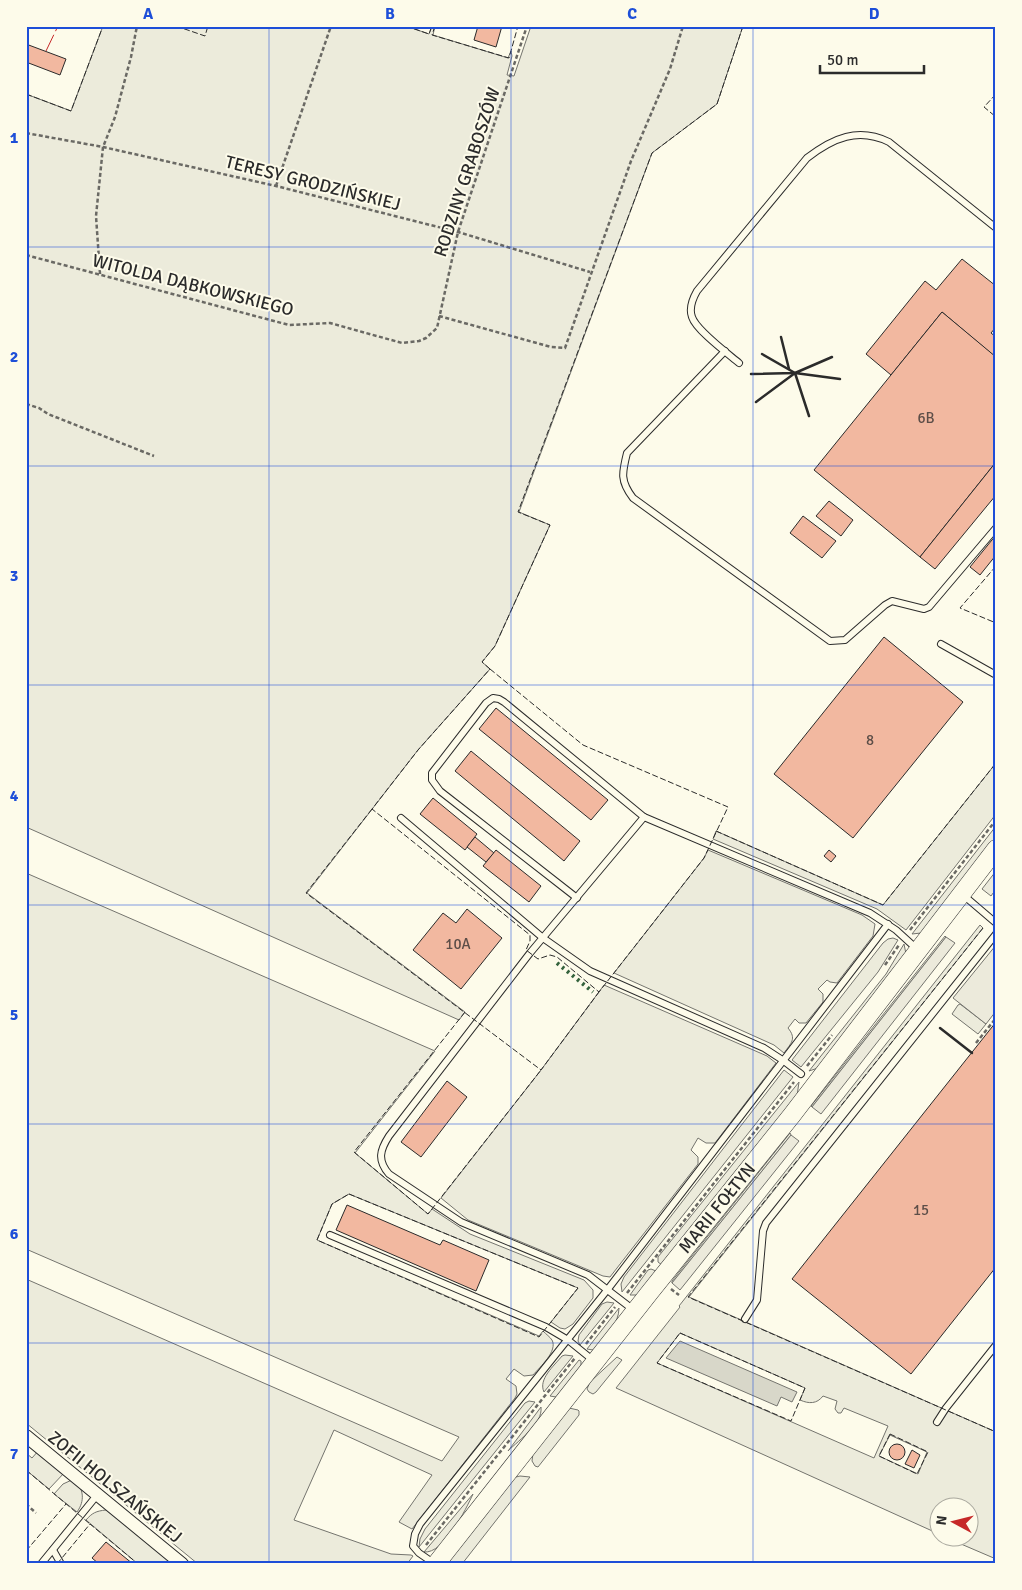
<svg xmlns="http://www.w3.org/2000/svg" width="1022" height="1590" viewBox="0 0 1022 1590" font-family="Signika,sans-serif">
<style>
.green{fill:#ecebdb;stroke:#74746e;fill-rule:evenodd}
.parking{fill:#eceadb;stroke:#74746e}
.water{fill:#d8d7c9;stroke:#74746e}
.building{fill:#f2b8a0;stroke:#2b2b2b}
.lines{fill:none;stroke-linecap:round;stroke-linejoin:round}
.lane-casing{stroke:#2b2b2b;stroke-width:8}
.street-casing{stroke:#2b2b2b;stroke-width:14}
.secondary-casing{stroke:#2b2b2b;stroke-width:19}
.path{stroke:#6a6964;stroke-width:2.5;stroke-dasharray:4 2.5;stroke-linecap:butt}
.lane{stroke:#fdfbea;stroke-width:6}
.street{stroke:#fdfbea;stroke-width:12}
.secondary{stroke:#fdfbea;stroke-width:18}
.hedge{stroke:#34623c;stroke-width:4;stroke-dasharray:2.5 4;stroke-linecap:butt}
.fence{stroke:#2b2b2b;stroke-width:1;stroke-dasharray:6 2.5;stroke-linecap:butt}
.wall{stroke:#2b2b2b;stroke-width:2.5}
.power{stroke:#c62828;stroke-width:1;stroke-dasharray:18 4 2.5 4;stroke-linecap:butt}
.grid{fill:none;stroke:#1d4ed8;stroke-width:1;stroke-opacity:0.55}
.labels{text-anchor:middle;stroke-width:4;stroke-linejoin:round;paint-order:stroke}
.number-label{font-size:15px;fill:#5d4e48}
.street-label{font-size:18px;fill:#2b2b2b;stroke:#fdfbea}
.neatline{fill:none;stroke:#1d4ed8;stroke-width:2}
.grid-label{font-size:16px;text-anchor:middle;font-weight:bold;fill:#1d4ed8}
</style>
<rect width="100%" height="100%" fill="#fdfbea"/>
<g class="green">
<polygon points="103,26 406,26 429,34 432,26 435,26 433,35 508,58 511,51 512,56 507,75 514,76 531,26 743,26 717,104 652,153 519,512 550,525 495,646 482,662 490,669 418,750 307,893 465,1012 459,1020 26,827 26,94 71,111"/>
<polygon points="996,763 996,814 906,930 877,909 713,839 716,831 883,905"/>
<polygon points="996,826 996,838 926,929 921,933 912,934"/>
<path d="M708 850 862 915 875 924 873 936 837 983 830 982 827 980 818 989 823 994V1002L806 1023H799L795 1019 788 1028C797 1039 791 1043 784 1053L774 1045 614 973 704 858Z"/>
<path d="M26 873 435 1051 355 1153 428 1214 432 1209 470 1234 584 1280 593 1290V1298L573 1324 565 1329 560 1328 551 1322 578 1288 349 1194 332 1204 317 1240 539 1336 543 1331C546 1334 550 1337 552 1340 558 1351 540 1367 533 1375L524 1376 514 1369 506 1379 516 1386 517 1394 515 1398 412 1529 399 1522 432 1475 334 1430 294 1520 391 1554 411 1555 413 1556 407 1564H198L26 1423V1279L442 1461 459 1437 26 1249Z"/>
<path d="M980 925 983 928 689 1297 996 1432V1559L947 1538H970V1508H940L939 1534 616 1388 680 1307 679 1306ZM680 1333 805 1388 800 1400C809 1404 817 1404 823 1396L837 1401 835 1409 838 1413H841L844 1408 888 1426 874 1458 657 1363ZM890 1435 927 1452 918 1474 879 1456Z"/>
<polygon points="945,936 946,937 812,1107 811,1106"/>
<polygon points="893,938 898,940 878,972 801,1067 792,1060 883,943 888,939"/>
<polygon points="904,944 906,954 821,1067 809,1071 886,974"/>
<polygon points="604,985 767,1056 776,1063 715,1143 706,1143 698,1138 691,1150 698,1157 698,1164 610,1277 603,1276 468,1220 441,1198 541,1070"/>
<polygon points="960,1004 986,1024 978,1034 952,1014 958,1005"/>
<polygon points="784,1070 793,1077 622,1292 621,1284 624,1277"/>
<polygon points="799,1082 797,1096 662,1265 658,1262 658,1257"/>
<polygon points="790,1133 791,1135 672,1283 672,1281"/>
<polygon points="651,1269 656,1271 638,1295 630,1295 648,1270"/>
<polygon points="607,1302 614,1303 580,1345 578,1341 579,1335 602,1304"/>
<path d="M619 1308C619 1324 606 1335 597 1347L593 1350 587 1349Z"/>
<path d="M565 1355 573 1356 544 1392C538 1379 554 1366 562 1356Z"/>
<polygon points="617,1357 622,1360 596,1392 593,1394 589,1392 587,1389 590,1382"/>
<polygon points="579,1360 581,1361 581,1366 560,1395 556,1397 550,1396"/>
<polygon points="529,1401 535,1402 419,1547 420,1539 425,1529 525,1403"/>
<path d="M541 1407C543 1424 520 1439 508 1451Z"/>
<polygon points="569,1408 578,1410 579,1411 579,1415 538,1467 535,1466 532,1461 533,1453"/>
<polygon points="39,1450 65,1472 49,1489 26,1470 26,1453 32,1458"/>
<polygon points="520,1476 530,1477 462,1564 444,1564 510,1482 516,1477"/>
<path d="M74 1479C84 1489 85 1501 77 1512L54 1494 63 1484Z"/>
<path d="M473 1494C466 1509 444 1554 424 1552Z"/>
<path d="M106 1510 112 1512 174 1564H138L86 1520C92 1513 96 1511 106 1510Z"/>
</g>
<g class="parking">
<polygon points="996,871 996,889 991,896 982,889"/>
<polygon points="946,937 955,943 821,1114 812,1107"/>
<polygon points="996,945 996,1011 986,1024 953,998"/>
<polygon points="791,1135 799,1141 680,1290 672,1283"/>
</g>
<polygon class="water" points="680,1341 797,1392 792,1402 781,1397 777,1406 666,1358"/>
<g class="building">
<polygon points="478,26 502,26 496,47 474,40"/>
<polygon points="26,44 66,59 60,75 26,62"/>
<polygon points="962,259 996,286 996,327 991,333 996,337 996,352 993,355 942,312 891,375 866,354 925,281 936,290"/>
<polygon points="942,312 996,357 996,462 920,557 814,470"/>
<polygon points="996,462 996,495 935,569 920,557"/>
<polygon points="829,501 853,520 841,536 816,516"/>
<polygon points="803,516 836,541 822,558 790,533"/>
<polygon points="996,535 996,555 980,575 970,567"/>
<polygon points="884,637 963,702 853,838 774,774"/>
<polygon points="496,708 608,800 591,820 479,729"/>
<polygon points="471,751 580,841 564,861 455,771"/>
<polygon points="433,798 477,834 465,850 420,814"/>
<polygon points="475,837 494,853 486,862 467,847"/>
<polygon points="496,850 541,886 529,902 483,866"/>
<polygon points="829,850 836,856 831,862 824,856"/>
<polygon points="467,909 502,938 461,989 413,950 443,913 456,923"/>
<polygon points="996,1022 996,1267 911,1374 792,1279"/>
<polygon points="447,1081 467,1097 421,1157 401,1142"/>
<polygon points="347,1205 440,1245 443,1240 489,1260 476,1291 336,1230"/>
<circle cx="897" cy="1452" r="8"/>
<polygon points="912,1450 920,1455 914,1468 905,1464"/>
<polygon points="106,1542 133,1564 99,1564 92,1558"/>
</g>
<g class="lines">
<defs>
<g id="lane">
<path d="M725 351 627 453C622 473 620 481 633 498L830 641 845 640 885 605 892 601 924 609 929 607 996 528"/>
<path d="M739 363C727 353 696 330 692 317 689 309 693 298 697 291L807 158C833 138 858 127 889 142L996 228"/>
<polyline points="941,644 996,675"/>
<polyline points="401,818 543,938 590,971 764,1048 784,1061 801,1074"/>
<polyline points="962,894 996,923"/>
<polyline points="577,898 440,791 432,780 432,773 486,703 493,698 499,699 504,702 644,817"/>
<polyline points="330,1235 546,1327 568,1340 594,1361"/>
<path d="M635 1311 588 1275 461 1222 389 1174C377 1160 380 1150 389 1136L530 953 644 817 870 913 896 930 918 950"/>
<polyline points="745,1319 757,1300 763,1231 766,1223 996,934"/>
<polyline points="937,1422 946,1408 996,1345"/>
<polyline points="53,1550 61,1564"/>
<polyline points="41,1564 98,1494"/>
<polyline points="435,1564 419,1553 413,1546 415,1534 420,1524 608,1289 888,924"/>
</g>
<polyline id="street" points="26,1436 182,1564"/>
<polyline id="secondary" points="436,1564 650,1292 792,1115 996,849"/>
</defs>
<use href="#lane" class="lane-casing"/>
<use href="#street" class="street-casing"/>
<use href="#secondary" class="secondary-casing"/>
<g class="path">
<polyline points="26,133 103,147 276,186 458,232 590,272"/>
<polyline points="276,186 331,26"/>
<polyline points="26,255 289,325 330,323 402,343 419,341 426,338 437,328 458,232 527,26"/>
<polyline points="100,274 96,216 103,147 115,117 131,57 137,26"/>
<polyline points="439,316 551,347 565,348 631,161 670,69 683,26"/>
<polyline points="26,404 39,408 48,414 154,456"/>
<polyline points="910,930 996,820"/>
<polyline points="885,965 899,945"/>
<polyline points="976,1043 996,1018"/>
<polyline points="807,1066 832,1035"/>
<polyline points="671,1289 679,1295"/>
<polyline points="627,1293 794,1082"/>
<polyline points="586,1344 615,1307"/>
<polyline points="26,1504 36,1513"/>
<polyline points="426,1545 575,1358"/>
</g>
<use href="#lane" class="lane"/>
<use href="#street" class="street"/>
<use href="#secondary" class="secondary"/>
<polyline class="hedge" points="557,963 593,992"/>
<g class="fence">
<polyline points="176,26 205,36 208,26"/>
<polyline points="406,26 429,34 432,26"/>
<polyline points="435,26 432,35 509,58 518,26"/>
<polyline points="26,94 71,111 103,26"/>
<polyline points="996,94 984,107 996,117"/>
<polyline points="996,566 960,608 996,623"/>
<polygon points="490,669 583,745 728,807 704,858 599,992 557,957 550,955 538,959 526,950 530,941 530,935 372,809 418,750"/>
<polyline points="490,669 482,662 495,646 550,525 518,512 652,153 717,104 743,26"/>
<polyline points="372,809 306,893 541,1070 599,992"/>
<polyline points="716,831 883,905 996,763"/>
<polyline points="983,928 688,1297 996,1432"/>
<polyline points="465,1012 354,1152 428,1214 541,1070"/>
<polygon points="349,1194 578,1288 539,1337 317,1240 332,1204"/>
<polygon points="680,1333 805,1388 791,1421 657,1363"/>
<polygon points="890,1434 928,1452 917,1474 879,1456"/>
<polyline points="26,1470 90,1524"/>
<polyline points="26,1551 66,1504"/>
<polyline points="57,1564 90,1524 138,1564"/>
</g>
<g class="wall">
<polyline points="781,337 789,369"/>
<polyline points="832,357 795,373 840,379"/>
<polyline points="751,374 795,373 762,354"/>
<polyline points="756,402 795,373 809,416"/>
<polyline points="940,1028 972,1053"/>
</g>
<polyline class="power" points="46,51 58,26"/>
</g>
<path class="grid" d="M269 26V1564M511 26V1564M753 26V1564M26 247H996M26 466H996M26 685H996M26 905H996M26 1124H996M26 1343H996"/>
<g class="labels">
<g class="number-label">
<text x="926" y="423">6B</text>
<text x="870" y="745">8</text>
<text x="458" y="949">10A</text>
<text x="921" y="1215">15</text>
</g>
<g class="street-label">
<text transform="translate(467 172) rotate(-72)" y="6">RODZINY GRABOSZÓW</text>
<text transform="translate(313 183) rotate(14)" y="6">TERESY GRODZIŃSKIEJ</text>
<text transform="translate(193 285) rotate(14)" y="6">WITOLDA DĄBKOWSKIEGO</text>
<text transform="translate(717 1208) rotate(-51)" y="6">MARII FOŁTYN</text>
<text transform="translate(115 1487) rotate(39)" y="6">ZOFII HOLSZAŃSKIEJ</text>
</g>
</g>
<rect width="1022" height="1590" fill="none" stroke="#fdfbea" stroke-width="55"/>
<g transform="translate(954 1522) rotate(277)"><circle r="24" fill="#fdfbea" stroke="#a9a89e"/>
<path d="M0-4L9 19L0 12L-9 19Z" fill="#c62828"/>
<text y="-8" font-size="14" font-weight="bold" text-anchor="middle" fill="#2b2b2b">N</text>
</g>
<path d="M820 65v8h104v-8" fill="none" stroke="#2b2b2b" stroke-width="2.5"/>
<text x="827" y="65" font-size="15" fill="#2b2b2b" stroke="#fdfbea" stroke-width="4" paint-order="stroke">50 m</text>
<rect x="28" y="28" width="966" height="1534" class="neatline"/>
<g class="grid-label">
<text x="148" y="19">A</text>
<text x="390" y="19">B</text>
<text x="632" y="19">C</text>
<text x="874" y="19">D</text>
<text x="14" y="143">1</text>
<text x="14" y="362">2</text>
<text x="14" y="581">3</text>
<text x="14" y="801">4</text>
<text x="14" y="1020">5</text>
<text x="14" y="1239">6</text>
<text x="14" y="1459">7</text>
</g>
</svg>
